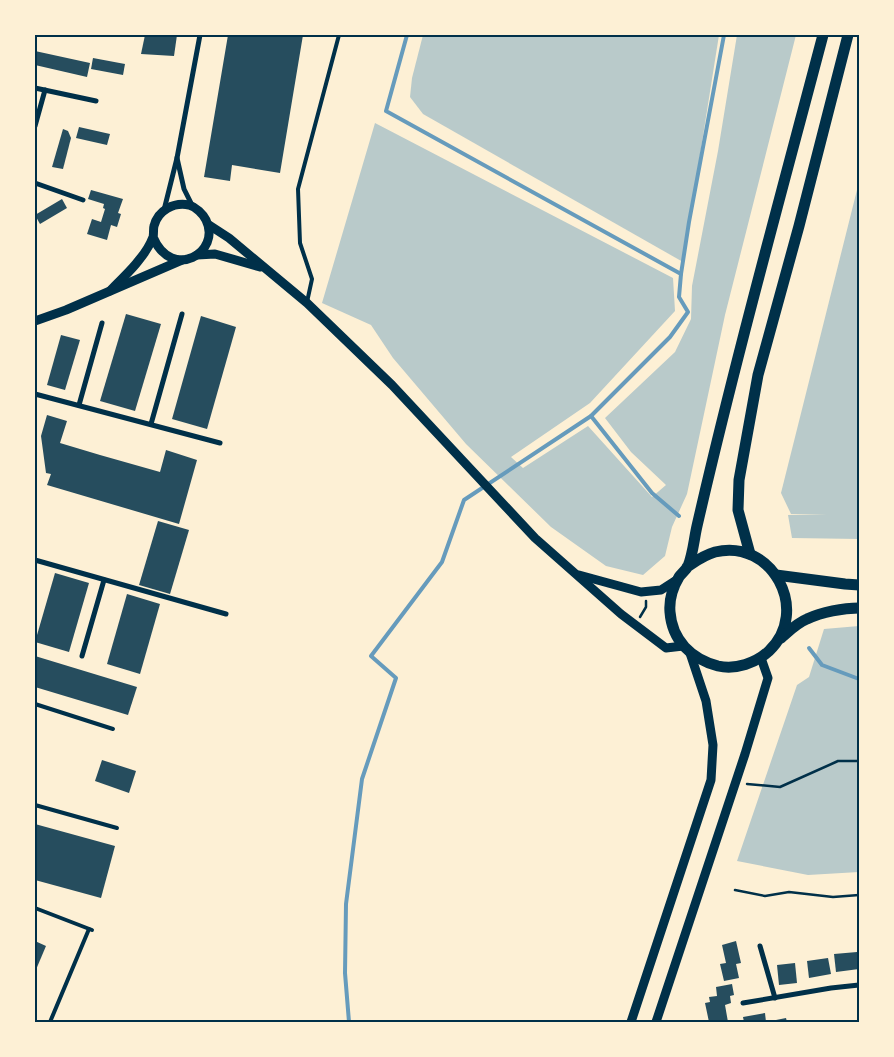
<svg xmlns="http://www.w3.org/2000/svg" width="894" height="1057" viewBox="0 0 894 1057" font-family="Commissioner,sans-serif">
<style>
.green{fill:#b9caca}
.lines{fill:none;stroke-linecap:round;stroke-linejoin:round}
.stream{stroke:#669bbc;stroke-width:4}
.building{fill:#264d5e}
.path{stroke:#003049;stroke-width:2.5}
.service{stroke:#003049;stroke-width:4}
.minor{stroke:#003049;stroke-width:5}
.tertiary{stroke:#003049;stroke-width:9}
.primary{stroke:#003049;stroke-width:11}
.neatline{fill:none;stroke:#003049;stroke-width:2}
</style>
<rect width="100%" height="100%" fill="#fdf0d5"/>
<g class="green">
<polygon points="423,35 719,35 683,262 423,114 410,97 412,78"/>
<polygon points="737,35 796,35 725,315 687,494 672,527 665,556 643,575 606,566 551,527 466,444 393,358 371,325 322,303 375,123 673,278 675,311 590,403 511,457 523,468 588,426 652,497 666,485 631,452 605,418 675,352 691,319 692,286 718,151"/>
<polygon points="859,182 859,539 792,538 788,515 827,514 791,514 781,493"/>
<polygon points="859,626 859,872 808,875 737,861 797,685 809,677 824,629"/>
</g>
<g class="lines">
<g class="stream">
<polyline points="407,35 386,111 681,274"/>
<polyline points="591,416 652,493 679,516"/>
<polyline points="809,648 822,665 859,679"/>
<polyline points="349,1022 345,973 346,904 362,779 396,678 371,656 442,562 464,500 591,416 670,337 688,312 679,297 681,274 689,222 724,35"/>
</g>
</g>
<g class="building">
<polygon points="145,35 177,35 174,56 141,54"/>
<polygon points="228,35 303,35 280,173 232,165 230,181 204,177"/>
<polygon points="35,51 90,63 87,77 35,65"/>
<polygon points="93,58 125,64 123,75 91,69"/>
<polygon points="79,127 110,134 107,145 76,138"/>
<polygon points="63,129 68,131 71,138 63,169 52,167"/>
<polygon points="91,190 123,199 118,213 121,214 117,227 111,225 107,240 87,234 92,219 101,222 105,209 103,208 104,204 88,199"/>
<polygon points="62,199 67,208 40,224 35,215"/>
<polygon points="126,314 161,324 135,411 100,401"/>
<polygon points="201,316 236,327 207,429 172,419"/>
<polygon points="61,335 80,340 65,390 47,385"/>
<polygon points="47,415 67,421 60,443 100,455 160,472 166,450 197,460 179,524 47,485 51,474 46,473 41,436"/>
<polygon points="158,521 189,530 170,594 139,585"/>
<polygon points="55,573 89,583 69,652 35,642"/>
<polygon points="127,594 160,604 140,674 107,664"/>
<polygon points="35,656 137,687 128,715 35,687"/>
<polygon points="102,760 136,771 129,793 95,781"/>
<polygon points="35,824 115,846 101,898 35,880"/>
<polygon points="35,941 46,946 35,972"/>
<polygon points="736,941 741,963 736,964 739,978 724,981 720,964 726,963 722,945"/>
<polygon points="857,952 859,969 836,972 834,954"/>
<polygon points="828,958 831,974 809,978 807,961"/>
<polygon points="795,963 797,983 779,985 777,965"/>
<polygon points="732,984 734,995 730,996 731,1003 725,1005 728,1022 709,1022 705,1003 710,1002 709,997 717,996 716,987"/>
<polygon points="765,1013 766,1022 744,1022 743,1017"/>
<polygon points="786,1018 787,1022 771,1022 771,1021"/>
</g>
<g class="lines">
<g class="path">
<polyline points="640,617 646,607 646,601"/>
<polyline points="747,784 780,787 838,761 859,761"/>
<polyline points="735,890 765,896 789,892 833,897 859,895"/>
</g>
<g class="service">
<polyline points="307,302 312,279 300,243 298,189 339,35"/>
<polyline points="35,704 113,729"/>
<polyline points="35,805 117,828"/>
<polyline points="35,908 92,930"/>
<polyline points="50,1022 89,929"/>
</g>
<g class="minor">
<polyline points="35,88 96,101"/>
<polyline points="35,126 45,90"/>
<polyline points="177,158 184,189 192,205"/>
<polyline points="35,183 83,200"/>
<polyline points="164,210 177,158 200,35"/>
<polyline points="35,394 220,443"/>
<polyline points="79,405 102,323"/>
<polyline points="151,424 182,314"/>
<polyline points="35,560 226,614"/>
<polyline points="82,656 104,580"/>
<polyline points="760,946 775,998"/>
<polyline points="743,1003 831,988 859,985"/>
</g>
<g class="tertiary">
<polyline points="209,225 229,238 307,303 392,385 535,538 621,614 666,648 683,646"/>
<polyline points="197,255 215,254 260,267"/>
<path d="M110 291C119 281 131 271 139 260 144 254 150 245 153 237 154 234 153 229 154 226 158 210 174 202 189 205 196 207 203 214 206 220 222 252 172 282 153 237"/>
<polyline points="35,321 66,310 182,260"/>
<polyline points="579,575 641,592 661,590 678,579"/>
<polyline points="631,1022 711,780 713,745 706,701 690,653"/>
<polyline points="656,1022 745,754 768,678 761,658"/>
</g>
<g class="primary">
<polyline points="750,554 738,510 739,480 758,375 799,226 848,35"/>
<path d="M687 567C696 561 704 555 715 552 772 538 811 611 769 651 756 663 736 670 718 666 691 659 672 640 670 612 669 600 673 587 679 577 682 573 686 570 688 566 693 554 694 539 697 526 735 361 780 198 823 35"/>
<polyline points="776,575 845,584 859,585"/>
<path d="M781 638C789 631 797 623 807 619 822 612 843 608 859 608"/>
</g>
</g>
<rect width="894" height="1057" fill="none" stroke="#fdf0d5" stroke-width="72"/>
<rect x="36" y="36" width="822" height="985" class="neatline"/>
</svg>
